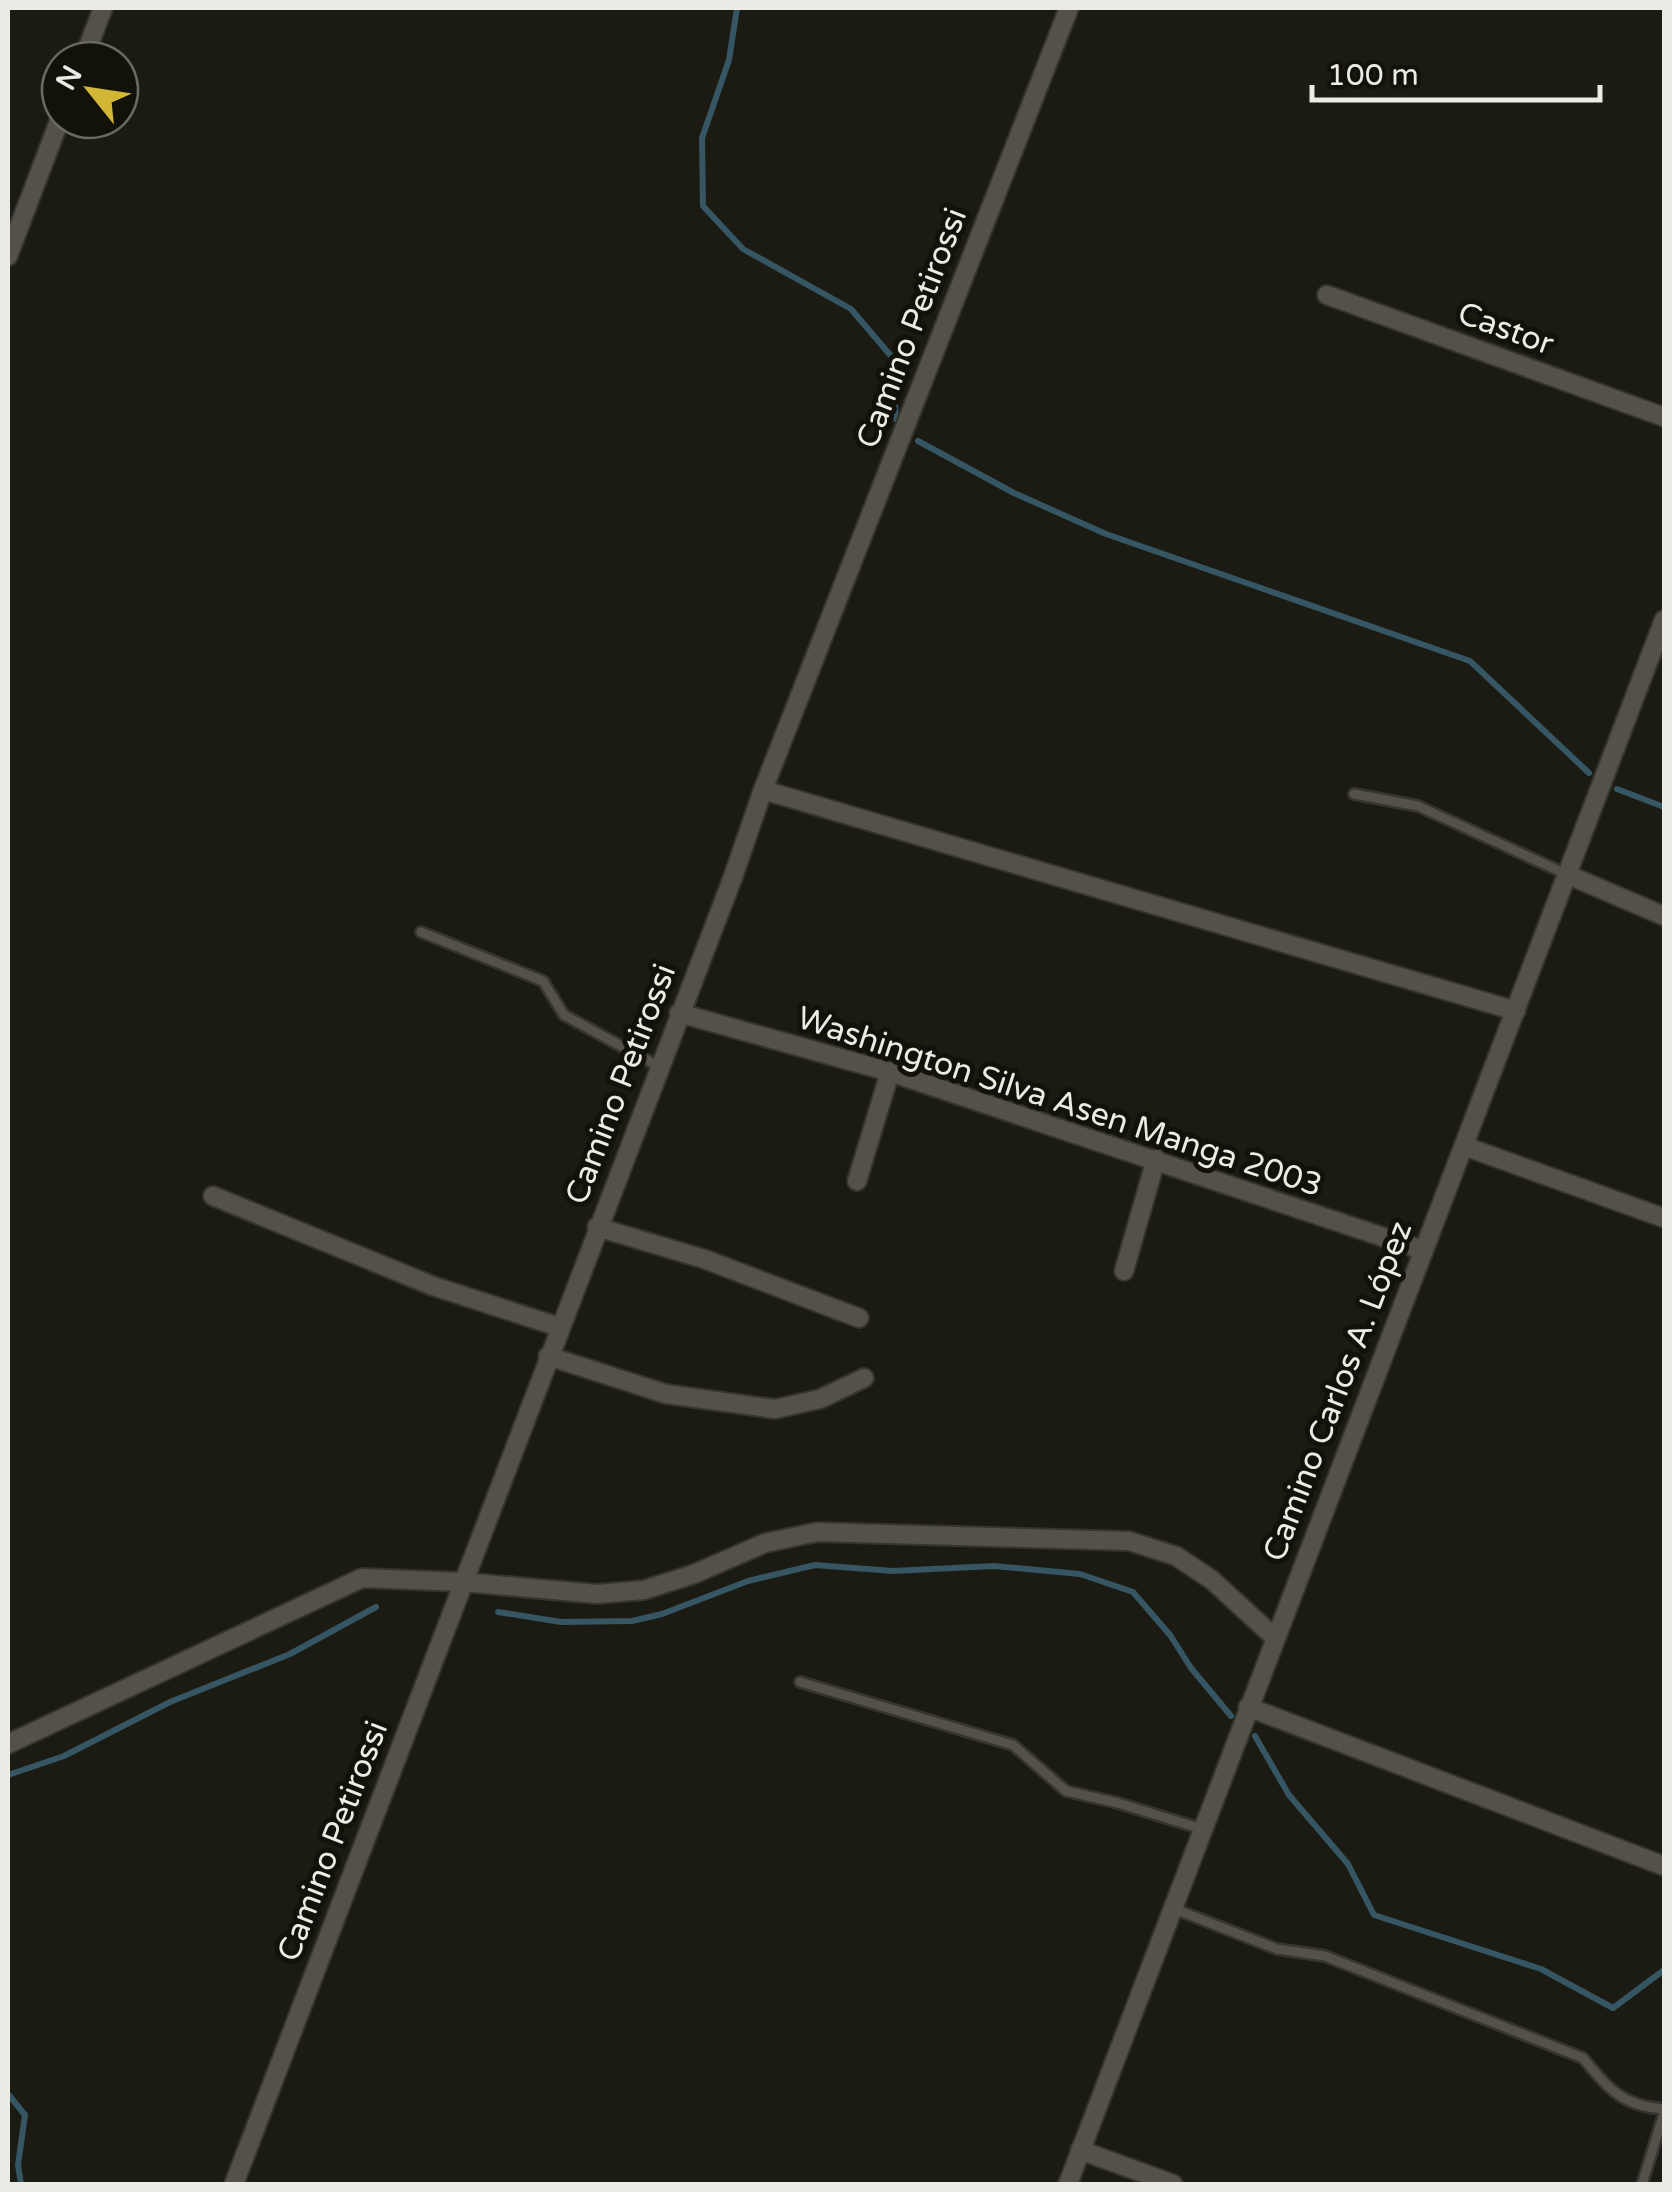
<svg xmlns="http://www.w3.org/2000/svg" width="1672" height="2192" viewBox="0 0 1672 2192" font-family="'Varela Round',sans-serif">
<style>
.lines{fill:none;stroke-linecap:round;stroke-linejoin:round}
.stream{stroke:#355662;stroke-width:6}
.service-casing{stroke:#353430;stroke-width:14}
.minor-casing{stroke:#353430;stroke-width:22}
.service{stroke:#535148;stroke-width:9}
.minor{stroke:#535148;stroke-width:18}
.labels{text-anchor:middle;stroke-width:10;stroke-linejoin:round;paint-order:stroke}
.street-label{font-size:32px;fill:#ecebe6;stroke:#13120a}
</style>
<rect width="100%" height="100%" fill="#1c1b13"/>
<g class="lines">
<g class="stream">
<polyline points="737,8 729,60 702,138 703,206 743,249 851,309 891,356 896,419"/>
<polyline points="918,441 1014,493 1106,534 1470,661 1589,773"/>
<polyline points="1617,789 1664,807"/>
<polyline points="498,1612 561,1622 632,1621 662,1614 748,1581 815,1565 893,1571 994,1566 1080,1574 1133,1592 1170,1635 1191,1668 1231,1716"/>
<polyline points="1255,1736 1289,1795 1348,1864 1374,1915 1541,1969 1613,2008 1664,1970"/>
<polyline points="8,1775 64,1756 170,1702 290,1654 376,1607"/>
<polyline points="8,2094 25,2115 18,2165 21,2184"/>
</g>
<defs>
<g id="service">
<polyline points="1354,794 1418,806 1566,874"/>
<polyline points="421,932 543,981 564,1015 658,1066"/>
<polyline points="800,1682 1013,1745 1066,1791 1118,1803 1202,1829"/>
<path d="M1172 1908 1277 1949 1325 1956 1583 2058C1609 2089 1622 2106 1664 2109"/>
<polyline points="1642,2184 1664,2113"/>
</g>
<g id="minor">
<polyline points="83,60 103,8"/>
<polyline points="8,256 60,119"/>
<polyline points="1327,295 1664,417"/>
<polyline points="763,790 1516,1011"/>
<polyline points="1566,874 1664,916"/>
<polyline points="679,1013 890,1072 1422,1250"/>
<polyline points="1464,1146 1664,1218"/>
<polyline points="857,1181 890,1072"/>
<polyline points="213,1196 433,1286 559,1327"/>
<polyline points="597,1227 704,1259 859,1318"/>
<polyline points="1124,1271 1156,1159"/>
<polyline points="548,1356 666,1394 775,1409 820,1399 864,1378"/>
<polyline points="1248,1707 1664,1866"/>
<polyline points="8,1744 362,1578 462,1582 597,1594 644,1590 694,1574 765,1543 817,1532 1129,1541 1176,1556 1212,1580 1275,1638"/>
<polyline points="1080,2150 1173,2184"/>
<polyline points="234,2184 733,877 763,790 1069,8"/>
<polyline points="1068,2184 1664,620"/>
</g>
</defs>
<use href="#service" class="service-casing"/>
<use href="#minor" class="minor-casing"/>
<use href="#service" class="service"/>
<use href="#minor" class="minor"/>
</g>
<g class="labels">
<g class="street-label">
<text transform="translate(911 328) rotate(-69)" y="11">Camino Petirossi</text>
<text transform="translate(1506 328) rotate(20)" y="11">Castor</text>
<text transform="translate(620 1084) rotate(-69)" y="11">Camino Petirossi</text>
<text transform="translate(1060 1101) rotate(18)" y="11">Washington Silva Asen Manga 2003</text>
<text transform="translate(1337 1391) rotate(-69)" y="11">Camino Carlos A. López</text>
<text transform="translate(332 1841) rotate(-69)" y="11">Camino Petirossi</text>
</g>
</g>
<rect width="1672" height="2192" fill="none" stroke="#ecebe6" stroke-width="20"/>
<g transform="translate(90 90) rotate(300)"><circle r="48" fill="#13120a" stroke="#6a6962" stroke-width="2.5"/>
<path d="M0-8L18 38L0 25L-18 38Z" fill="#d2b736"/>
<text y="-15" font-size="28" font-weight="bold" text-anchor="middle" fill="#ecebe6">N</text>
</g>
<path d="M1312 85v15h288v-15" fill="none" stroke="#ecebe6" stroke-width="5"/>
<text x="1327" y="85" font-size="30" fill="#ecebe6" stroke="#13120a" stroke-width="8" paint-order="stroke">100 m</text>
</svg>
